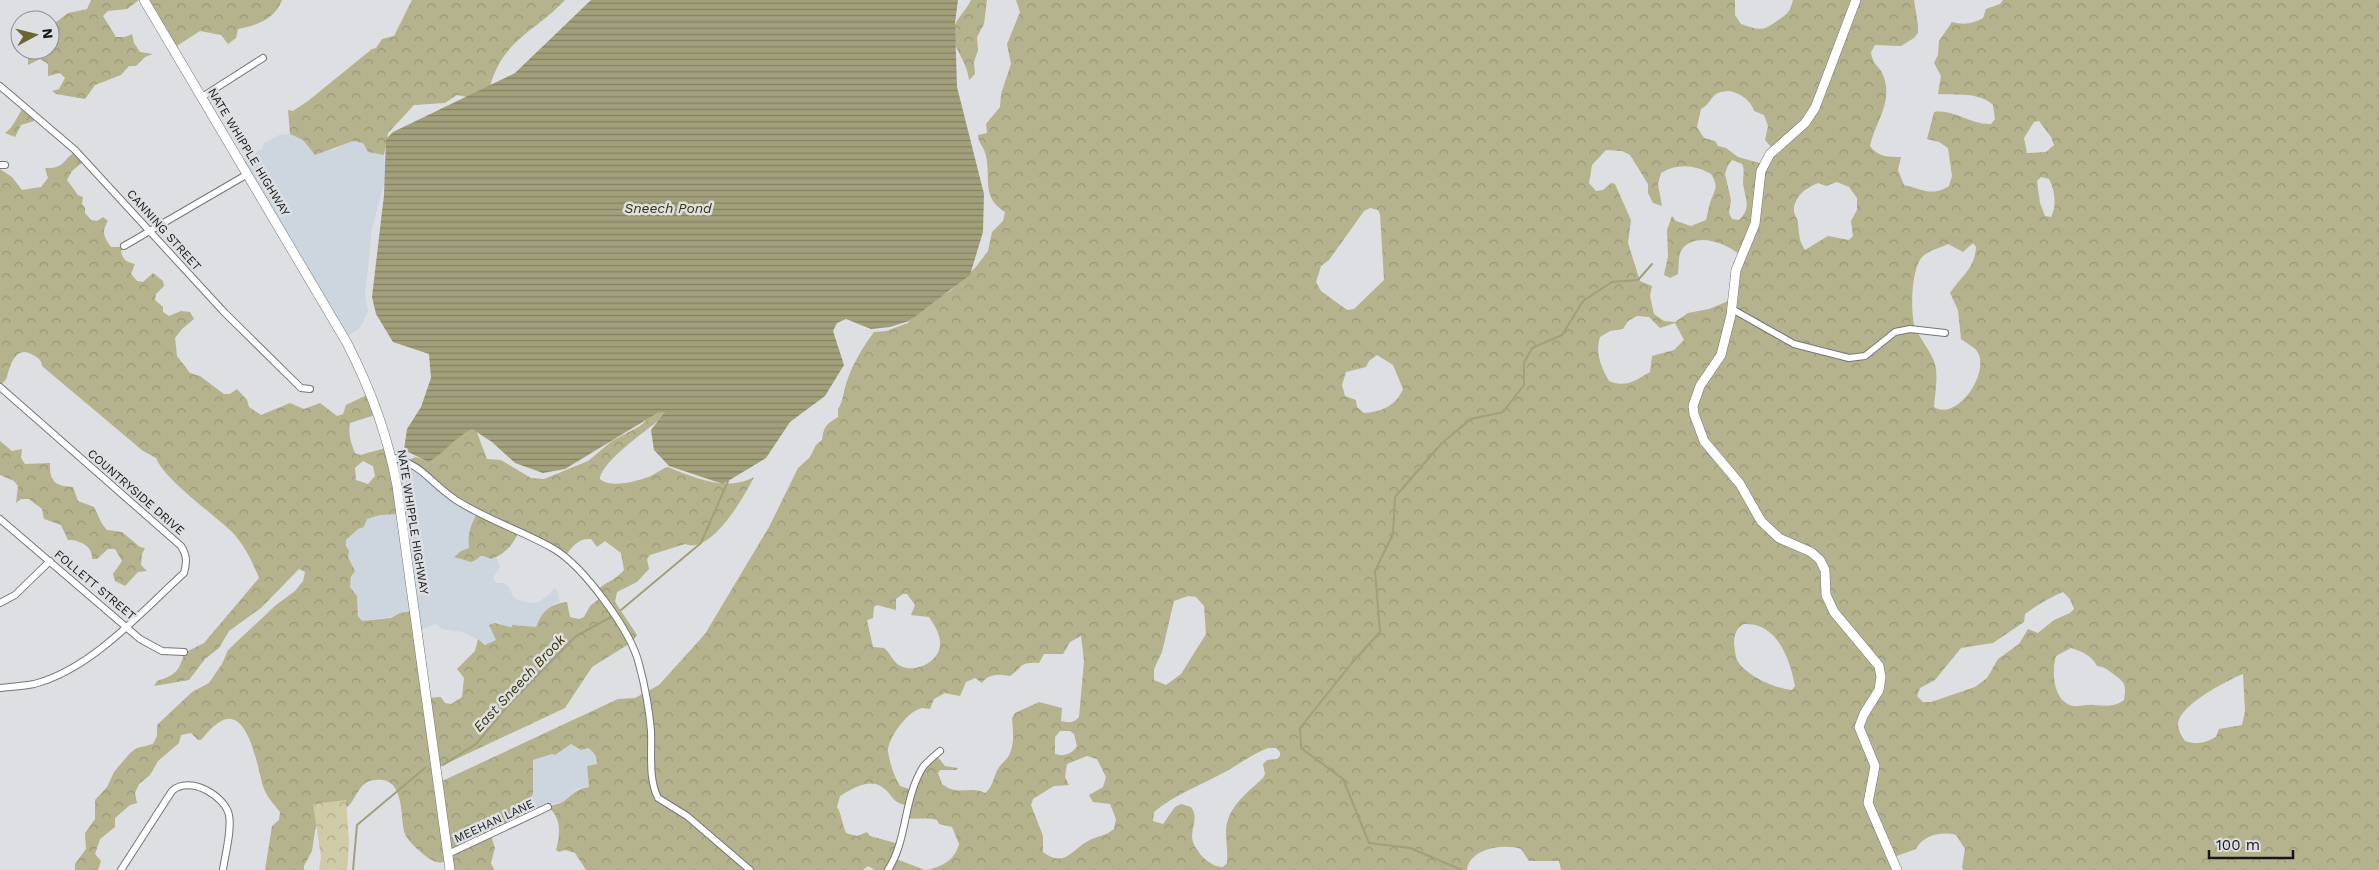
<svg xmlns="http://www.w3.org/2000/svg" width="2379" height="870" viewBox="0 0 2379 870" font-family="'Work Sans',sans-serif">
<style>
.built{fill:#cdd6de}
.forest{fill:url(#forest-crowns);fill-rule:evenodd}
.park{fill:url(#park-crowns)}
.water{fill:url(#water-rules)}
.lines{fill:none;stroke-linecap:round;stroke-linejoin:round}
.stream{stroke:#a29f7b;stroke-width:2}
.street-casing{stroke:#747678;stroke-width:8}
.secondary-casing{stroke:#747678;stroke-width:10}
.street{stroke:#fff;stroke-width:6}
.secondary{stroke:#fff;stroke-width:9}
.labels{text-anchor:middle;stroke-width:5;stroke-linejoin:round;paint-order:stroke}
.street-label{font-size:12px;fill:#161718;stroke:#dddfe2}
.water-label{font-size:14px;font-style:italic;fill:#373303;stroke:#dddfe2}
</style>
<defs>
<pattern id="forest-crowns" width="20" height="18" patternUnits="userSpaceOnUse" patternTransform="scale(1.25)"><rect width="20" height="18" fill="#b5b28e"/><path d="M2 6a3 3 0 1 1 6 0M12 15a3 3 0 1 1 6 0" fill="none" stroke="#9b987a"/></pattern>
<pattern id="park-crowns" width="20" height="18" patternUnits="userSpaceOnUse" patternTransform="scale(1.25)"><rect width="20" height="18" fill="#cecba6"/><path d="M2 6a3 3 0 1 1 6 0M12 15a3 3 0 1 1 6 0" fill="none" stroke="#b0ae8e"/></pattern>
<pattern id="water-rules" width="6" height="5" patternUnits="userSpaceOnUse" patternTransform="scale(1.25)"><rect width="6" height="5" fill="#a29f7b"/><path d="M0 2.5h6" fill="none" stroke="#838164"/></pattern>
</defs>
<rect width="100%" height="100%" fill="#dddfe2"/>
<g class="built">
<polygon points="290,134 303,140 309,149 333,150 353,140 363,143 368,152 384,155 386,177 372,228 365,295 368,311 360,328 343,339 241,160 262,149 264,143 279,135"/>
<polygon points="389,458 409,461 478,512 468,538 469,548 461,551 455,557 474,561 480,554 484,554 491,558 496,557 500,566 493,578 496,583 504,583 509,587 512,595 516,599 529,603 539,602 552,592 554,588 558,592 560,602 555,603 538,620 536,627 512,625 513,627 510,627 495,623 490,625 496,640 488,645 463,632 442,629 436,624 417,631 398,616 362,621 359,619 357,596 350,587 354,569 348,557 346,540 367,519 380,515 400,514"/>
<polygon points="571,744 581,750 588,748 597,756 597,764 587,767 589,787 577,789 562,802 552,804 536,814 530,801 533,793 533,760 552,754 555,755"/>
</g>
<g class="forest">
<polygon points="91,0 139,0 127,9 108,11 103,16 116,37 125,37 132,34 134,43 140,52 153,54 145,57 136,66 129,66 121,75 95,85 85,99 56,94 52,91 59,89 65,78 60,73 48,76 48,64 40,59 28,65 28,50 50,50 51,26 68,13 87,9"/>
<path d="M142 0H282C275 19 256 26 238 29L236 38 228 44 221 35 200 31 172 49Z"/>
<path d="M412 0H565C533 34 502 39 489 90L472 98 457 95 445 103 414 105 388 133 384 155 368 152 363 143 353 141 315 155 303 140 290 134 288 110 293 111 308 101 372 49 376 48 382 39 394 36Z"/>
<path d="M971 0H987L984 24 977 37 978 50 974 62 975 74 969 80C968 61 948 43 954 27 957 18 967 9 971 0Z"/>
<path d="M1016 0H1735V15L1741 24C1759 30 1762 32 1777 21 1788 13 1789 14 1793 0H1914L1918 25V33L1914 38 1901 46 1875 45 1871 52C1873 66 1879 65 1883 75 1894 102 1875 122 1870 146 1878 157 1888 157 1901 157L1898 170 1904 185C1922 189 1932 197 1949 186L1952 176 1948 148 1939 142 1927 139 1934 112C1955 109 1970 125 1991 124L1995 119 1993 105C1978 91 1957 96 1938 94L1941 76 1934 63 1938 55 1939 41 1952 22C1963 25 1973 24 1983 18L1986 9 2000 4 2003 0H2379V870H1963L1962 867 1965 849 1956 835C1941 831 1923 835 1916 849L1894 857 1898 870H1561L1559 861H1529L1521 849C1505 843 1469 848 1467 870H926C942 867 955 860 959 844L952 827 939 824 937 820C926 817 917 820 906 818L908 806C889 801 895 796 882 787 869 778 852 789 840 796L837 807C842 815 842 824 846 833L857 836 867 832 870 836 899 844 896 859 925 870H875L868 866 863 870H586L575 853 565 850 559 852 556 850C560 836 562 818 549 808 554 803 559 805 564 801 573 794 576 789 589 787L587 766 597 764C597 756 595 753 588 748L581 750 571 744 555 755 552 754 533 760V793L530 801 536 814 491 836 495 848 491 863 494 870H448V862C444 862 439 863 436 862 427 859 409 843 405 834 400 821 405 783 383 780 357 777 359 798 346 808 338 815 326 820 316 825L312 851 304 866V870H265L272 826 279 820 280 812C273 803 266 796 263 786 258 770 248 701 218 723 212 727 206 734 201 740H198L191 733 181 735 179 743 158 761 150 775 139 784 135 793 137 803 130 805 115 818V827L100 839 95 854 101 861 98 870H75V864L86 849 85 833 95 819V800L107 787 114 772 130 753 137 748 153 744 157 736V725L192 692 209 683 222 664 228 650 276 605 295 591 303 581 305 572 299 569 261 608 229 631 219 648 205 659 189 680 154 686 157 681C174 676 180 671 184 653L204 643 259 578C252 561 244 544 231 531 213 514 164 479 156 458L143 451 42 366C42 360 38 358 33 355 16 344 10 365 7 377 6 380 2 384 0 386V169L12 177 22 190 41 187 48 178 45 168C65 169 62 160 76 151L84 161 72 171 67 180 78 195 83 197 82 204 85 208V213L91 220 97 221 103 217 108 221C101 232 104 237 111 247H124L121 251C123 260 126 262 135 264L131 274 137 281 143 282 153 273 163 281 164 286 156 294 155 300 163 307V312L169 316 181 311 190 312 194 319 182 329 175 338 177 356 190 373 200 376 224 394H230L237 389 247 400 249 407 261 415 290 403 304 409 320 403 337 416 343 414 346 405 369 394 375 415 350 423C348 434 351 444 355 453L360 455 386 448 399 514 380 515 367 519 364 527 358 529 346 540V546L349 551 348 557 355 571 351 577 350 587 357 596 358 616 362 621 391 618 400 613 414 611 426 698 441 697 445 703 451 704 462 697 464 678 457 669 475 651 478 639 485 645 496 640 489 625 495 623 510 627H512V625L536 627C541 612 551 603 567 602L570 617 579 619 584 617 590 606 600 598 597 590C606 582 617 579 624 570L621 553 605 541 597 547 591 539C578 538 573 546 565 556L518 533C513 545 504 555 491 559 475 552 484 558 471 562L454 557 461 551 469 548C467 534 471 524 478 512L455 500 409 460 415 457 430 461 453 435 473 427 476 430 487 459 501 460 531 478 544 479 588 461 612 441 640 426 656 411H665L664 417C650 427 601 462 600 479 611 489 638 481 651 476 657 473 661 469 668 467 695 478 726 492 754 477 744 497 711 555 685 544L650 555 647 559 649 569 637 582 617 592 615 602 637 635 632 642 592 667 565 708 437 768 438 783 618 699 635 698 659 685 705 634 769 527 798 468 810 457 816 445 822 440C824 425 827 424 838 417V409C843 401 843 394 846 384 852 365 862 348 874 332L886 331 908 323 922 308 950 291 975 268 988 251 992 232 1003 221 1005 212C981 197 991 179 986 156 985 148 978 143 978 135L987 133 986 124 1000 107 1001 94 1011 64 1007 44 1020 12ZM1730 91C1741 94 1751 100 1754 111L1764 115 1768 126 1765 140 1774 151 1763 164 1738 157 1726 148 1718 146 1715 141 1704 138 1697 127 1701 109C1715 101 1708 92 1730 91ZM2039 121 2051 137 2054 145 2046 152 2027 153 2024 138 2034 122ZM1606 150 1622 151 1630 155 1648 184V193L1653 203 1662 206 1658 184 1661 173C1677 163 1695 165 1711 174 1718 185 1716 188 1711 200 1709 205 1708 213 1706 220L1691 226 1676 221 1672 216 1667 230 1668 256 1664 275 1670 278 1678 274C1679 267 1678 257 1681 251 1693 230 1728 243 1741 256L1735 293 1728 301 1709 309 1688 313 1675 322 1664 321 1654 314 1650 296 1652 286 1640 281 1628 243 1631 220 1615 184 1611 183 1603 190 1596 191 1589 183 1592 165ZM1732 160 1742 164C1745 170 1743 176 1743 183 1745 198 1752 208 1739 220L1732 219 1729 213 1731 200 1725 174 1728 165ZM2041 177 2049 179C2055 191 2057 205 2051 217L2045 216 2040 203 2037 181ZM1837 182 1849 187 1857 198V210L1851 221 1853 236 1849 240 1828 236 1805 250C1799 241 1799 234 1798 223 1798 219 1795 216 1794 212 1793 197 1806 188 1818 183L1826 186ZM1370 208 1378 210 1380 214 1384 280 1354 309 1347 310 1321 291 1316 282 1321 266 1329 260 1364 211ZM1973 243 1976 247C1975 269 1961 276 1950 293L1958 310 1961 339C1966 343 1974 347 1977 351 1991 371 1958 422 1934 407 1935 392 1939 375 1934 361 1929 349 1920 339 1915 327 1910 313 1911 267 1923 256 1930 250 1940 248 1948 244L1963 252ZM1637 316 1649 317 1660 328 1675 323 1684 340 1674 350 1652 356 1650 372C1635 381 1626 388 1609 381 1601 367 1595 353 1600 337L1610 331 1623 329 1628 321ZM1377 355 1393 365 1403 389C1396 406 1381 412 1364 413L1357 407 1356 400 1345 396 1342 385 1346 372 1366 367 1369 361ZM363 461 373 466 375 476 368 484 356 480 355 468ZM2063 592 2070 599 2074 609 2070 613 2054 620 2038 633 2028 629 2019 644 1998 659 1987 678 1975 687 1931 702H1923L1917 696 1920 688 1935 680 1961 648 1993 643 2024 622 2025 614C2037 605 2049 598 2063 592ZM903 594H907L915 605 911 615 929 617C935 626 941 635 940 646 938 662 917 672 903 667 893 664 891 653 884 648L873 647 867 620 873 618 874 607 877 605 896 610V599ZM1188 596 1196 597 1204 606 1206 634 1181 674 1166 685 1154 680V669L1162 652 1174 601ZM1744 624C1777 622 1790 659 1795 686L1792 690C1774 688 1746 676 1737 660 1735 655 1735 649 1734 644 1734 635 1736 628 1744 624ZM1081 636 1084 661 1079 717C1074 723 1068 723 1061 721L1062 708 1039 702 1015 713 1012 718C1013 731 1015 746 1008 757 1004 762 998 767 996 773 993 780 992 788 985 793 970 785 958 797 942 784L938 773 940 770H956L958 768 945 766 936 755 920 775 912 790 900 786C894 776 890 764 888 752 887 740 906 713 919 709 922 707 927 709 930 709L934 699 945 693 960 696 966 682 975 678 982 683C989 673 1000 674 1010 676 1023 667 1019 662 1039 663L1044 654H1063L1070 642ZM2071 648C2083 652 2091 655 2097 666 2105 667 2106 669 2112 673 2124 682 2127 683 2124 700 2115 707 2106 706 2094 705 2087 704 2077 708 2070 705 2052 698 2052 670 2056 656ZM2243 674 2245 711 2242 725 2219 729 2216 737C2205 743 2197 745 2185 741 2181 735 2178 730 2178 723 2181 704 2226 681 2243 674ZM1060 731H1070L1074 734 1077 746C1072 754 1064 757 1055 754V737ZM1268 748H1276L1280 752V756L1277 759 1267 760 1263 764 1265 774 1263 778C1247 793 1227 807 1226 831 1226 842 1228 852 1227 863L1223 867C1210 867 1197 853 1193 842 1189 829 1200 819 1191 807L1181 804 1175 807 1163 824 1153 821 1154 812C1174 795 1197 787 1221 774 1237 766 1250 755 1268 748ZM1087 756 1097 759 1106 777 1103 787 1089 795 1093 802 1110 804 1116 819 1114 829C1106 836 1097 836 1088 841 1070 851 1065 868 1043 852V836L1031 805 1033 799 1054 786 1069 785 1065 777 1067 764Z"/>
<path d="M24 106 36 116 34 121 21 125 15 137 5 133C13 128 18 115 24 106Z"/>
<path d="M0 441 12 451 22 449 21 458 25 464 50 463C49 483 57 486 73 487L78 501 94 507 102 524 107 530 122 532 140 547 145 548 142 554 141 565 147 571 138 572 125 586 115 581 113 574 122 561 115 549H108L97 559H92C93 546 80 540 68 540L61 525 44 519 42 509 29 499H21L16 503 18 486 14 481 0 475Z"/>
</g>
<polygon class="park" points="346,800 349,843 347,870 319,870 321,857 313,804"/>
<path class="water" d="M591 0H958L955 23 957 87 984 194 983 232 970 275 909 321 890 327 871 329 846 319 837 323 833 331 844 365 825 396 790 422 766 458 723 484 669 466 654 450 651 430 665 412H659L565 469 543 473 515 463 492 442 472 429C455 437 445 452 429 462L404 450 407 429 421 407 431 378 429 354 393 342 376 314 372 297 384 195 386 139 393 132 515 73Z"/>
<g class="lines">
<g class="stream">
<polyline points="621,610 701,543 728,481"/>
<polyline points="443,765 476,744 513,700 576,636 611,617"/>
<polyline points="353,870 357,825 425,768"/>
<polyline points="1462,870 1410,848 1369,843 1343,779 1301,748 1300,728 1351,664 1380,632 1375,571 1393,534 1395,497 1441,444 1471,419 1503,412 1524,385 1524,363 1532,348 1562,335 1583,301 1612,282 1638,280 1652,264"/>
</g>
<defs>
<g id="street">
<polyline points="0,86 75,150 224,312 301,388 310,389"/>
<polyline points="202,97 263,58"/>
<polyline points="0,165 5,165"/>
<polyline points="124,246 246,175"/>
<polyline points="1732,309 1794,344 1849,358 1865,356 1895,332 1910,329 1945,333"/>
<path d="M0 387 181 546C187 555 187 562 184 573 141 612 92 669 34 684 23 686 11 687 0 688"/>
<path d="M391 457C424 465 430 483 456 500 487 520 523 531 554 549 584 567 631 631 639 664 645 686 649 708 651 731 652 753 648 778 658 798L687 816 750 870"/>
<polyline points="0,519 140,639 162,651 184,652"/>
<polyline points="0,603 15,595 50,561"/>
<polyline points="448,854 548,807"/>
<path d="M121 870 172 791C190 775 225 796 229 815 232 831 225 854 223 870"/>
<path d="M888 870C908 839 903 799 923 767 928 761 934 756 940 751"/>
</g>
<g id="secondary">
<path d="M144 0 347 343C370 388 388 436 397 486L450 870"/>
<polyline points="1856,0 1815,108 1805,123 1770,154 1761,171 1755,224 1736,270 1731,315 1721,355 1700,386 1693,406 1694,414 1704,441 1740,484 1761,521 1779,538 1811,552 1820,560 1825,570 1826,595 1834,612 1879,666 1881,677 1879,690 1864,714 1859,727 1875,766 1868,803 1897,870"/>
</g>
</defs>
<use href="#street" class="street-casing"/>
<use href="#secondary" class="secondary-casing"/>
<use href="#street" class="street"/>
<use href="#secondary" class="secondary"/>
</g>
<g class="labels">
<g class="street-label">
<text transform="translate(249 152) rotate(59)" y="4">NATE WHIPPLE HIGHWAY</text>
<text transform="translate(164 230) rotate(48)" y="4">CANNING STREET</text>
<text transform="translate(136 492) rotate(41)" y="4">COUNTRYSIDE DRIVE</text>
<text transform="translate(413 522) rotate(81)" y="4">NATE WHIPPLE HIGHWAY</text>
<text transform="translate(95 585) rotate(40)" y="4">FOLLETT STREET</text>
<text transform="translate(494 821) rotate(-25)" y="4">MEEHAN LANE</text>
</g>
<g class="water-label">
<text x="668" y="213">Sneech Pond</text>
<text transform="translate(519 683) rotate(-47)" y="5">East Sneech Brook</text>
</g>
</g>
<g transform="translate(35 35) rotate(83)"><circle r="24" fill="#dddfe2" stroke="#8d8f91"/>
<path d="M0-4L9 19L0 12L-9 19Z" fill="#6a6632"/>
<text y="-8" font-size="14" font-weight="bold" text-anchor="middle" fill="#161718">N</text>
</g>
<path d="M2209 850v8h84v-8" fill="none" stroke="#161718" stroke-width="2.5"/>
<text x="2216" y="850" font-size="15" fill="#161718" stroke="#dddfe2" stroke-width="4" paint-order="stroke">100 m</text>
</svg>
